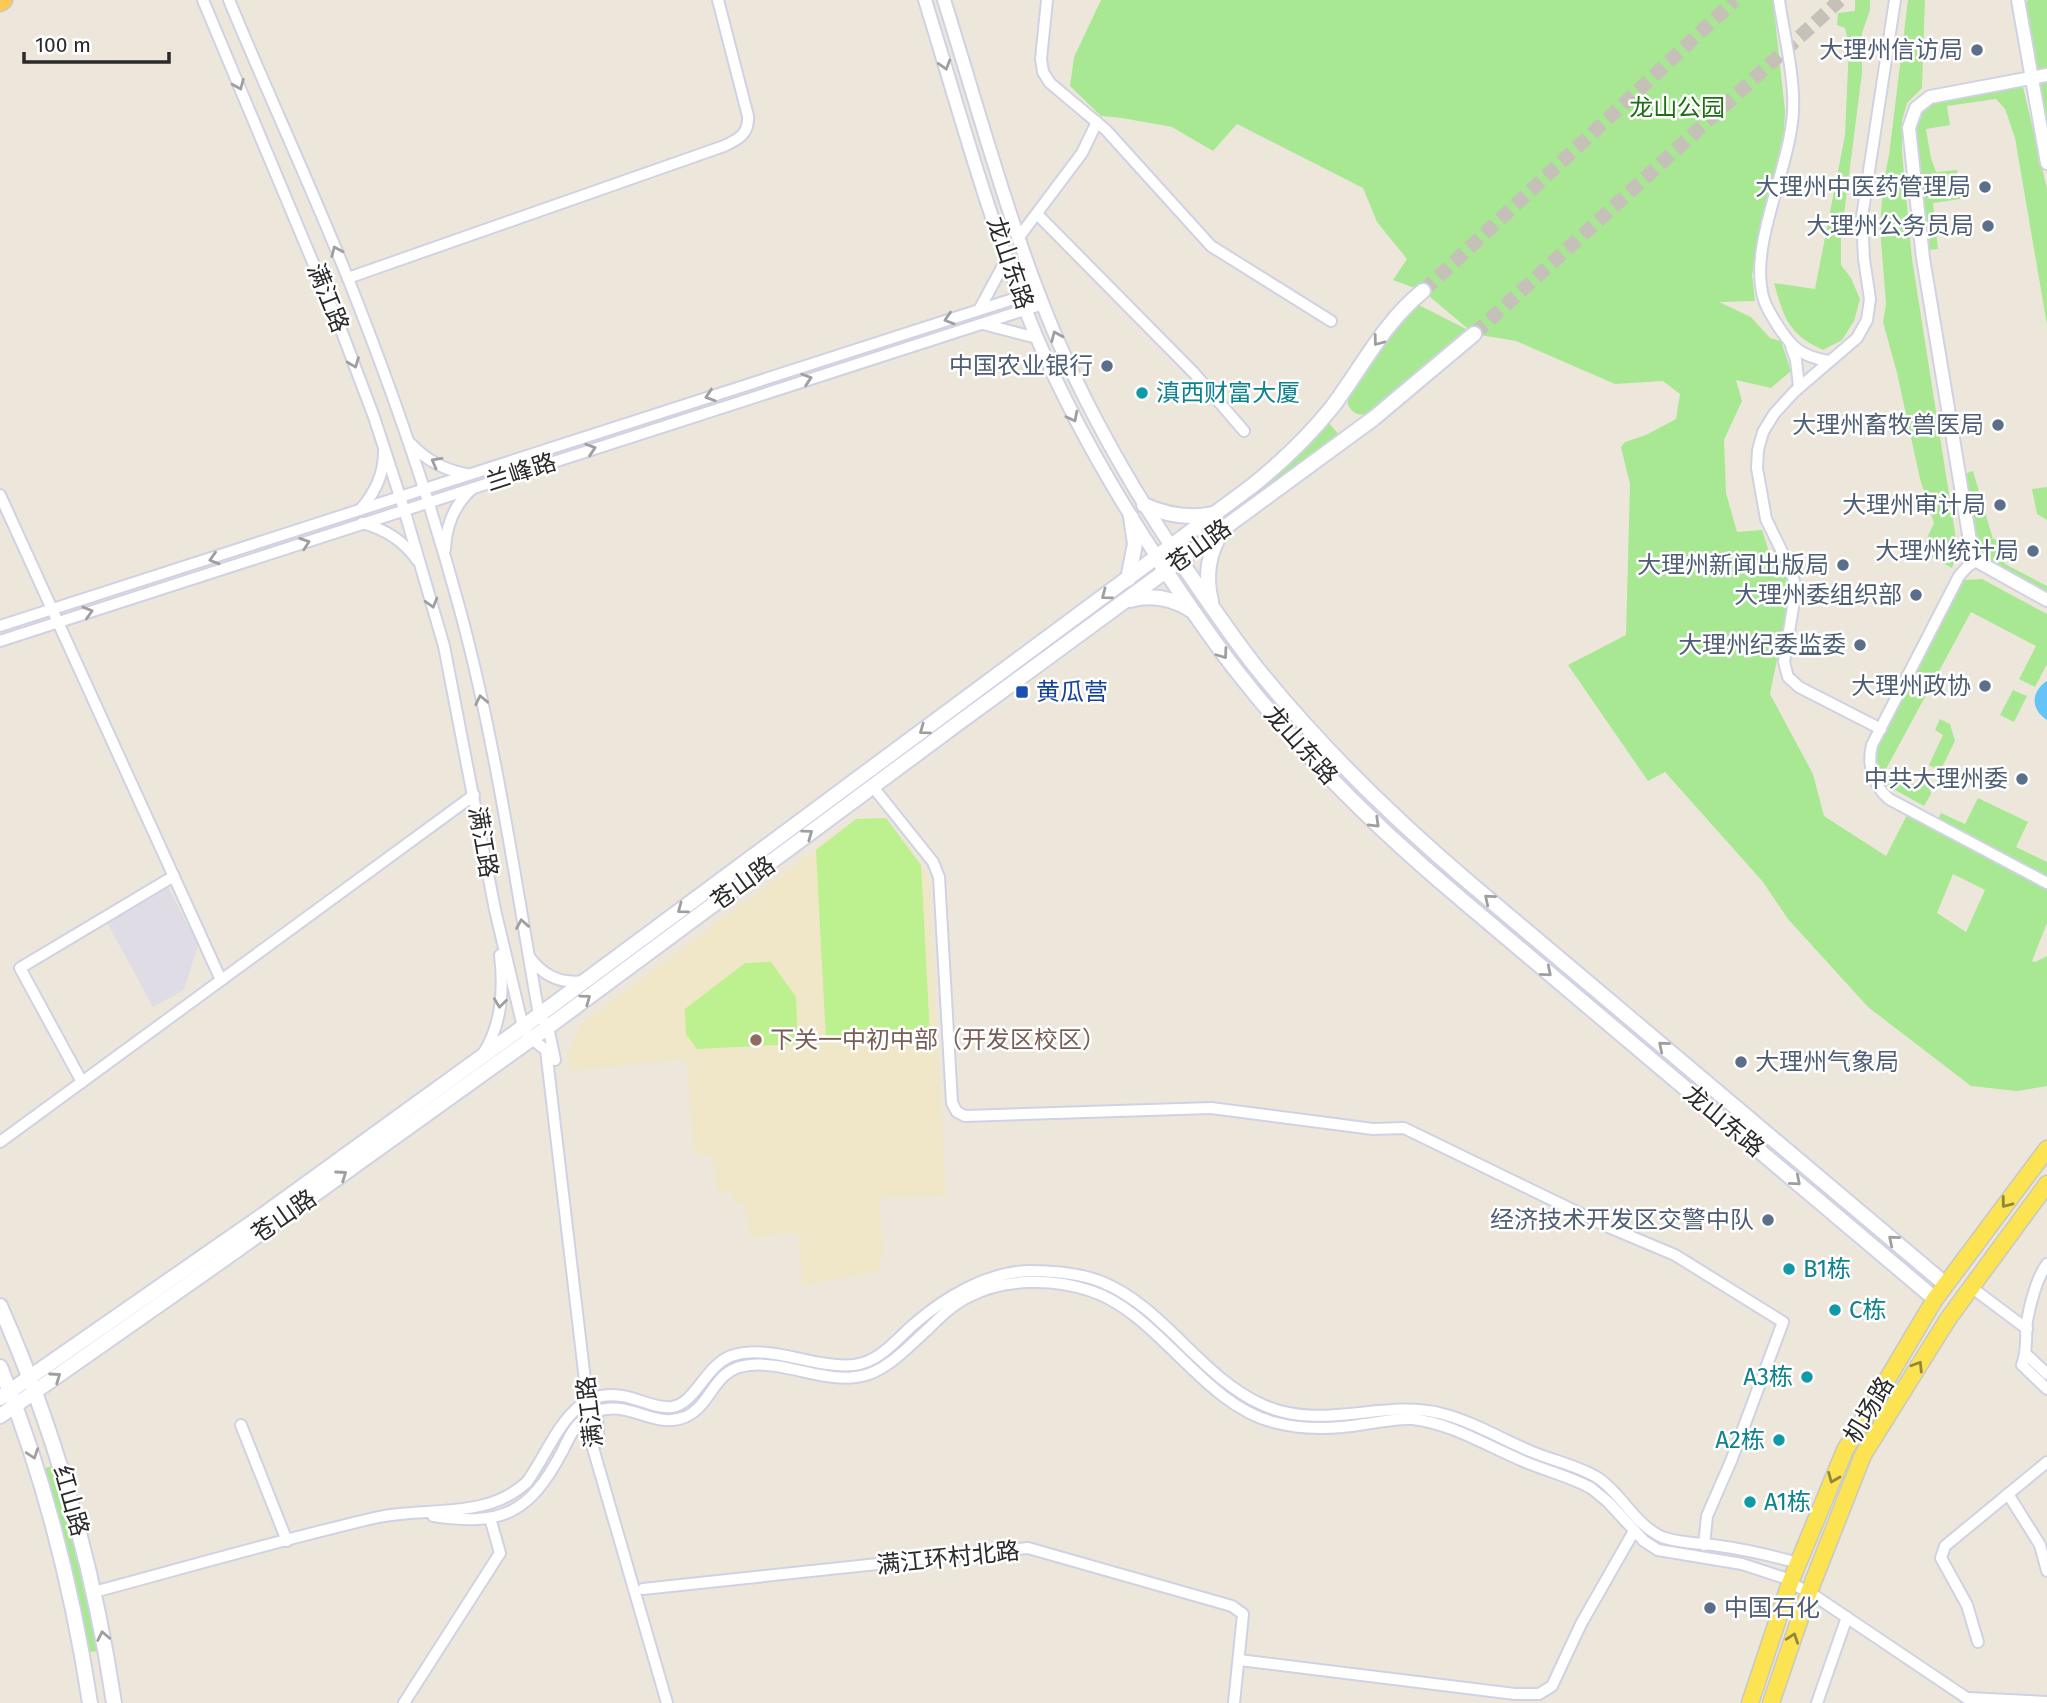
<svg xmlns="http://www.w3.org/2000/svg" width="2047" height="1703" viewBox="0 0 2047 1703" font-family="'Fira Sans','Noto Sans SC',sans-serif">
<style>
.industrial{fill:#dfdce5}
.education{fill:#f0e7c9}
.green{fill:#a8e893;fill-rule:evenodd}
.pitch{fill:#bdf08e}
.water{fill:#65c3f8}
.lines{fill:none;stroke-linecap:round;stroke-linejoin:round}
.secondary-tunnel{stroke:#c6c1b8;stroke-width:14;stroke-dasharray:14 7;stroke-linecap:butt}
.minor-casing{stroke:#d0d2e4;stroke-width:14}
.tertiary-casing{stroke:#d0d2e4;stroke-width:16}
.secondary-casing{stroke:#d0d2e4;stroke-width:18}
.primary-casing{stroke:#c8c8c8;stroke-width:19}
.trunk-casing{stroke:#c8c8c8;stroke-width:21}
.minor{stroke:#fff;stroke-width:10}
.tertiary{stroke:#fff;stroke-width:12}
.secondary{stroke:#fff;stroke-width:14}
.primary{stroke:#fbe352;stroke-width:16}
.trunk{stroke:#fdc853;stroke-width:18}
.oneway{stroke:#9f9f9f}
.oneway2{stroke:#92863e}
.service-dot{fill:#5c6f8a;stroke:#fff;stroke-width:2.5}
.culture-dot{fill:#0f9aa8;stroke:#fff;stroke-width:2.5}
.transit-dot{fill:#1a4fb4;stroke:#fff;stroke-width:2.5}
.education-dot{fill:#8d6e63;stroke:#fff;stroke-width:2.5}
.labels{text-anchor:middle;stroke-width:5;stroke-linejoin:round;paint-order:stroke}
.service-label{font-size:24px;fill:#4e5e75;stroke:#fff;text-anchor:end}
.park-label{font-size:24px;fill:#1f6d14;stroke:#fff}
.street-label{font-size:24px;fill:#2a2a2a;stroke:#fff}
.culture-label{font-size:24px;fill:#0d838f;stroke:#fff;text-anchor:start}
.transit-label{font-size:24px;fill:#164399;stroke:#fff;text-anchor:start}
.education-label{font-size:24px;fill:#785e54;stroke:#fff;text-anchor:start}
</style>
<rect width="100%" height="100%" fill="#ede7db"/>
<polygon class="industrial" points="166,883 198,945 184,990 153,1007 104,917"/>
<polygon class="education" points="886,818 929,875 946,1196 879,1198 884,1255 878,1260 879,1271 803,1286 798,1233 750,1237 745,1203 733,1203 732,1192 717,1193 713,1157 694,1153 686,1059 572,1071 568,1055 581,1024 856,819"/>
<g class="green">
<path d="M1101 0H1773L1785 111 1784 131 1756 251 1752 275 1755 301 1719 302 1751 317 1770 338 1781 341 1791 371 1771 388 1736 380 1742 401 1724 440 1726 493 1737 532 1762 530 1768 549 1786 576 1788 606 1770 694 1813 774 1824 816 1886 856 1907 815 2047 889V923L2032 961 2035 962 2047 956V1086L2017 1091 1971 1086 1868 1007 1788 919 1763 882 1665 772 1648 781 1568 665 1626 635 1630 484 1621 447 1625 442 1646 435 1676 419 1680 394 1663 381 1615 384 1516 341 1474 334 1423 291 1393 280 1407 259 1377 222 1363 188 1237 124 1213 151 1172 127 1122 118 1101 116 1070 86 1074 57ZM1953 874 1985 890 1966 932 1937 913Z"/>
<path d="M1855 0H1870V10L1862 33V73L1841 238V265L1851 278 1860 299 1854 321 1842 340 1823 350C1788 334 1784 318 1774 283L1815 289 1845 135 1849 45 1845 28 1837 25 1838 13 1855 11Z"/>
<polygon points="1908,0 1925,0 1922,88 1907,103 1902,121 1902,152 1912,259 1958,551 1952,568 1921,551 1934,523 1920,479 1897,373 1883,322 1886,304 1880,228 1883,185 1889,155"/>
<polygon points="2028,0 2047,0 2047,133 2025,4"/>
<polygon points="2023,87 2047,189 2047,325 2015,138 2005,109 1996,99 1947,106 1950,125 1926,129 1931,158 1936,172 1957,170 1960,199 1933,203 1938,249 1926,250 1914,130 1918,114 1933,99"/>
<path d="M1417 304 1466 329 1437 357 1370 413C1360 417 1353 414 1348 405V397L1382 347Z"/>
<polygon points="1330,424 1339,435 1223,523 1222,517 1278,473 1327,425"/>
<polygon points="1973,471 1993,539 1999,540 2005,564 2047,586 2047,597 1987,564 1972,531 1964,474"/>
<polygon points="2047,487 2047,520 2037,514 2032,489"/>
<polygon points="1982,579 2047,614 2047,664 2035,687 2019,679 2036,646 1971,612 1886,769 1917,786 1924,774 1928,776 1931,794 1924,806 1879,781 1872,756 1963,580"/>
<polygon points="2013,690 2027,696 2014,722 2000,715"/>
<polygon points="1940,719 1950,724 1955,741 1940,771 1929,765 1943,735 1935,730"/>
<polygon points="1978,798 2028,822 2016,847 2047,862 2047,876 1937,821 1941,813 1965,824"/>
<polygon points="53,1466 75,1544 98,1651 89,1652 67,1546 45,1468"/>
</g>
<g class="pitch">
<polygon points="886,818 921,865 930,1035 826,1041 816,850 856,819"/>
<polygon points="771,962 796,997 798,1044 697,1049 686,1034 685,1009 745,963"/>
</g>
<path class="water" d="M2047 681V720C2031 710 2030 692 2047 681Z"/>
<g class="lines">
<g class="secondary-tunnel">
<polyline points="1423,291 1735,0"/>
<polyline points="1474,334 1840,0"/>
</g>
<defs>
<g id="minor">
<polyline points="203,0 340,327 374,417 404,509 444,646 495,910 523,1027 532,1039 546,1050 593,1448 667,1703"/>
<path d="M229 0C268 94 311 186 349 281 392 389 430 499 460 610 496 743 515 880 539 1015L548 1027 555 1060"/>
<polyline points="1047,0 1041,59 1043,72 1050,83 1106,130 1211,246 1331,321"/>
<path d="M1779 0C1784 35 1795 77 1793 112 1790 167 1751 241 1762 292 1764 304 1771 315 1778 326 1792 348 1801 356 1828 361"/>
<polyline points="1037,214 1194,373 1244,431"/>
<polyline points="1019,237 1082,153 1097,122"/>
<path d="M348 278 724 146C739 139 749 134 748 116L718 0"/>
<polyline points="979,310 1007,258"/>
<polyline points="983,324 1037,338"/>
<polyline points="1791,346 1796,360 1799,387"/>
<path d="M411 444C426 460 445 470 466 474"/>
<polyline points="0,495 221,980"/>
<path d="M360 510C375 493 384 475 384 452"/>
<path d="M362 523C385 529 403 540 417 560"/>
<path d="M445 549C446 525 454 505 472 489"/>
<path d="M1977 561 1968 566 1959 576 1872 745C1867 765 1873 785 1889 799L2047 883"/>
<polyline points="0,626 1038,291"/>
<polyline points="0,641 1043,304"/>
<polyline points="1881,729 1799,687 1788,677 1784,662 1796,589 1791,570 1766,519 1757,468 1758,450 1763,432 1774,414 1794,392 1857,338 1867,320 1870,299 1864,259 1862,217 1895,0"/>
<polyline points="873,787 933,862 939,877 952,1103 957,1112 965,1116 1211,1108 1373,1129 1404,1128 1606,1226 1675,1255 1783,1322 1731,1461 1707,1516 1704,1545"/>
<path d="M531 959C544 976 562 984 584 981"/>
<path d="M483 1054C502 1024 504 990 500 955"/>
<polyline points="82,1082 20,968 174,876"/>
<polyline points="0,1142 474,795"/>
<path d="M2047 1264C2037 1277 2030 1304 2027 1321 2025 1337 2028 1350 2022 1365L2047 1389"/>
<polyline points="1971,1287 2027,1329"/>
<polyline points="2026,1354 2047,1374"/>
<polyline points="596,1406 599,1442"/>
<polyline points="241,1425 287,1541"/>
<polyline points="2008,1494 2040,1545 2047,1571"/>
<path d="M433 1516C502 1526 529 1514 562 1452 570 1435 577 1420 595 1412 628 1398 653 1430 685 1417 714 1404 712 1368 750 1365 789 1361 830 1387 869 1374 891 1366 909 1346 927 1330 939 1318 952 1305 968 1297 1004 1278 1054 1278 1091 1291 1158 1313 1203 1404 1273 1422 1302 1430 1336 1429 1365 1424 1381 1422 1396 1418 1412 1419 1451 1423 1487 1446 1523 1461 1546 1471 1569 1476 1591 1488L1608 1502 1644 1541 1658 1550 1742 1564 1791 1580"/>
<polyline points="1790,1583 1809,1592 1974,1703"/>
<polyline points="643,1589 1028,1548 1232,1606 1243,1614 1234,1703"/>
<path d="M94 1592C187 1567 280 1540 374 1518 424 1506 485 1521 527 1482 553 1447 568 1387 622 1396 638 1398 655 1409 672 1407 696 1403 705 1366 731 1356 771 1343 813 1369 854 1365 879 1362 895 1341 913 1325 945 1297 987 1272 1030 1271 1053 1271 1080 1273 1102 1282 1165 1308 1200 1377 1263 1405 1323 1432 1384 1398 1443 1414 1474 1422 1501 1439 1530 1451 1553 1461 1577 1465 1598 1478 1622 1494 1635 1525 1662 1537 1678 1543 1696 1543 1713 1545 1742 1549 1770 1555 1798 1563"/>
<polyline points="1978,1642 1967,1605 1941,1558 1945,1546 2047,1462"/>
<polyline points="1239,1660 1515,1694 1539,1694 1552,1686 1581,1624 1634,1531"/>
<polyline points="1968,1698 2047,1702"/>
<polyline points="404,1703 500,1553 490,1518"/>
<polyline points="1817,1703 1847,1617"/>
</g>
<g id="tertiary">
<path d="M925 0C960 113 991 229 1037 338 1070 415 1111 487 1157 557"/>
<path d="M944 0C979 111 1009 225 1054 332 1087 408 1126 478 1171 546"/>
<polyline points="2018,0 2047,163"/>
<polyline points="2047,75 1930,97 1916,108 1909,128 1923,258 1972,553 1977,561 2047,600"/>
</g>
<g id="secondary">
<path d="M1144 505C1166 515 1189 519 1213 514"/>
<path d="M1175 553C1201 591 1227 630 1255 666 1320 747 1394 819 1472 885L1945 1284"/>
<path d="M1161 564C1186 601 1211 639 1239 674 1304 757 1380 831 1461 899L1935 1299"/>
<polyline points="1128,579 1135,544 1131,517"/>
<path d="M1130 600C1152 594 1172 598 1191 610"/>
<path d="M1211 601C1205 577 1208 554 1221 533"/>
<path d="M0 1306C57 1435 93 1564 114 1703"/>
<path d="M0 1367C44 1475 72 1587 90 1703"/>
<path d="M0 1398 266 1213 523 1027 1252 486C1282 462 1309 436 1333 406 1362 367 1385 321 1423 291"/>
<polyline points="0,1416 234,1252 548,1027 957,724 1374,418 1474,334"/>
</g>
<g id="primary">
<polyline points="1750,1703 1790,1583 1845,1450 1935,1299 2047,1149"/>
<polyline points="1771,1703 1809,1592 1863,1455 1948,1319 2047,1184"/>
</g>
<polyline id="trunk" points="0,2 3,0"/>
</defs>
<use href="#minor" class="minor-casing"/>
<use href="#tertiary" class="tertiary-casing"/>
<use href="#secondary" class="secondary-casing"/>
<use href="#primary" class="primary-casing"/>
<use href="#trunk" class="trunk-casing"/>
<use href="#minor" class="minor"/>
<use href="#tertiary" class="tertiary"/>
<use href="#secondary" class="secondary"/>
<use href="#primary" class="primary"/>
<use href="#trunk" class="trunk"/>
</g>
<defs><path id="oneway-chevron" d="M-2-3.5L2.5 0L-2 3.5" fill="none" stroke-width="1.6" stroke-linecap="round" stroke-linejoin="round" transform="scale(1.75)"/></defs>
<g class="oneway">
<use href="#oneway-chevron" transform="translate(945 65) rotate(73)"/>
<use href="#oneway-chevron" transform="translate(239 85) rotate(67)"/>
<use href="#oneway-chevron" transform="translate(336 251) rotate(-114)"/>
<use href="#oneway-chevron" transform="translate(949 319) rotate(163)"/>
<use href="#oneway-chevron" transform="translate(1056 336) rotate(-113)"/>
<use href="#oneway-chevron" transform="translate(1378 341) rotate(127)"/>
<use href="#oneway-chevron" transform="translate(354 363) rotate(69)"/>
<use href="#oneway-chevron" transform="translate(807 379) rotate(-18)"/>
<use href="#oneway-chevron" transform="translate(710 396) rotate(162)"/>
<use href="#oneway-chevron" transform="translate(1073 417) rotate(63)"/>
<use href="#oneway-chevron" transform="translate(591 449) rotate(-18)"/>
<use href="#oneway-chevron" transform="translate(436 462) rotate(-151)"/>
<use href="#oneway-chevron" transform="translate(305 543) rotate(-19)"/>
<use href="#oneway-chevron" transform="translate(214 559) rotate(163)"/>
<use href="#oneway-chevron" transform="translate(1106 595) rotate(143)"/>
<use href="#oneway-chevron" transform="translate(432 603) rotate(74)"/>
<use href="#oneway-chevron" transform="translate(88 612) rotate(-17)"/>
<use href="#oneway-chevron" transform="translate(1223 654) rotate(54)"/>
<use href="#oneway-chevron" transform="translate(481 700) rotate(-102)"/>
<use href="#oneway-chevron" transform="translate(924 730) rotate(144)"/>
<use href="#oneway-chevron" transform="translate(1375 823) rotate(44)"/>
<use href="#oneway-chevron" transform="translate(808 834) rotate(-36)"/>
<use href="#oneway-chevron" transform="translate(1489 899) rotate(-140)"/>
<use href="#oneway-chevron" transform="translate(682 909) rotate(143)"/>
<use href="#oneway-chevron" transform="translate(522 924) rotate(-100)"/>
<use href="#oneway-chevron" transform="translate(1547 972) rotate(40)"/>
<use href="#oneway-chevron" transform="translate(586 999) rotate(-36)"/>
<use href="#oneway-chevron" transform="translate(500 1003) rotate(97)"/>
<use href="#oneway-chevron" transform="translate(1663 1046) rotate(-140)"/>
<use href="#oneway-chevron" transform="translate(342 1175) rotate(-35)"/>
<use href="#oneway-chevron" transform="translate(1796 1181) rotate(40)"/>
<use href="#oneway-chevron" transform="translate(1893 1240) rotate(-140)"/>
<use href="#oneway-chevron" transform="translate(56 1377) rotate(-35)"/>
<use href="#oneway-chevron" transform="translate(33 1454) rotate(71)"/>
<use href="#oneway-chevron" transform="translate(103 1636) rotate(-101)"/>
</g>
<g class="oneway2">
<use href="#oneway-chevron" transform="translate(2006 1203) rotate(127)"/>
<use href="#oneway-chevron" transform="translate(1918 1366) rotate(-58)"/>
<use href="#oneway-chevron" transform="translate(1833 1478) rotate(112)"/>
<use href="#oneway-chevron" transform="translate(1793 1638) rotate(-71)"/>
</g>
<g class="service-dot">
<circle cx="1977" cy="50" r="7"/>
<circle cx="1985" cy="187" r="7"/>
<circle cx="1988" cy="226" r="7"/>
<circle cx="1107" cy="366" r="7"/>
<circle cx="1998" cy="425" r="7"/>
<circle cx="2000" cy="505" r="7"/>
<circle cx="2033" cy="551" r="7"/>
<circle cx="1843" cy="565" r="7"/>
<circle cx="1916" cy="595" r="7"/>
<circle cx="1860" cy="645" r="7"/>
<circle cx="1985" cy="686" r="7"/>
<circle cx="2022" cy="779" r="7"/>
<circle cx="1741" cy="1062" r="7"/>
<circle cx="1768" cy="1220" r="7"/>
<circle cx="1710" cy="1608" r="7"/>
</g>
<g class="culture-dot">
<circle cx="1142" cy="393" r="7"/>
<circle cx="1789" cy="1269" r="7"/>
<circle cx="1835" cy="1310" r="7"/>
<circle cx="1807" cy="1377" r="7"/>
<circle cx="1779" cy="1440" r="7"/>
<circle cx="1750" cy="1502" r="7"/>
</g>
<rect class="transit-dot" x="1015" y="685" width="14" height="14" rx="3.5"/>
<circle class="education-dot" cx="756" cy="1040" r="7"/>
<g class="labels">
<g class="service-label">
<text x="1963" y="58">大理州信访局</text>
<text x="1971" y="195">大理州中医药管理局</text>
<text x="1974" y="234">大理州公务员局</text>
<text x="1093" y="374">中国农业银行</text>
<text x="1984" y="433">大理州畜牧兽医局</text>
<text x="1986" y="513">大理州审计局</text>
<text x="2019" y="559">大理州统计局</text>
<text x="1829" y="573">大理州新闻出版局</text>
<text x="1902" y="603">大理州委组织部</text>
<text x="1846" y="653">大理州纪委监委</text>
<text x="1971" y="694">大理州政协</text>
<text x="2008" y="787">中共大理州委</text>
<text x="1755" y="1070" text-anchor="start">大理州气象局</text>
<text x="1754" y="1228">经济技术开发区交警中队</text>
<text x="1724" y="1616" text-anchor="start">中国石化</text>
</g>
<g class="park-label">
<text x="1677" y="116">龙山公园</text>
</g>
<g class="street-label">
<text transform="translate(1010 263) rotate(71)" y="8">龙山东路</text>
<text transform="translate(328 298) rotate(68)" y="8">满江路</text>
<text transform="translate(521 472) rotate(-18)" y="8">兰峰路</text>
<text transform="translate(1199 546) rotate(-36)" y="8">苍山路</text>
<text transform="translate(1301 745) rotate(48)" y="8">龙山东路</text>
<text transform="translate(483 842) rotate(80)" y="8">满江路</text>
<text transform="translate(743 883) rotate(-36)" y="8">苍山路</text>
<text transform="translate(1724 1121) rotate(40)" y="8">龙山东路</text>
<text transform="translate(284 1216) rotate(-35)" y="8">苍山路</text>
<text transform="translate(1869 1410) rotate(-59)" y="8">机场路</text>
<text transform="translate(590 1412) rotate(-97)" y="8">满江路</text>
<text transform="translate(71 1501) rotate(74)" y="8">红山路</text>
<text transform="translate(948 1558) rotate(-6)" y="8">满江环村北路</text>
</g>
<g class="culture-label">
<text x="1156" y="401">滇西财富大厦</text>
<text x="1803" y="1277">B1栋</text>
<text x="1849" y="1318">C栋</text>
<text x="1793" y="1385" text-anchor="end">A3栋</text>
<text x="1765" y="1448" text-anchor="end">A2栋</text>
<text x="1764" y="1510">A1栋</text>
</g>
<g class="transit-label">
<text x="1036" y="700">黄瓜营</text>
</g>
<g class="education-label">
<text x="770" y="1048">下关一中初中部（开发区校区）</text>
</g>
</g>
<path d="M24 52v10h145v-10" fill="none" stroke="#2a2a2a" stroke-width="3.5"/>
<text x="35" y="52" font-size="21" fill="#2a2a2a" stroke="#ffffff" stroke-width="5" paint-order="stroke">100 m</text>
</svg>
